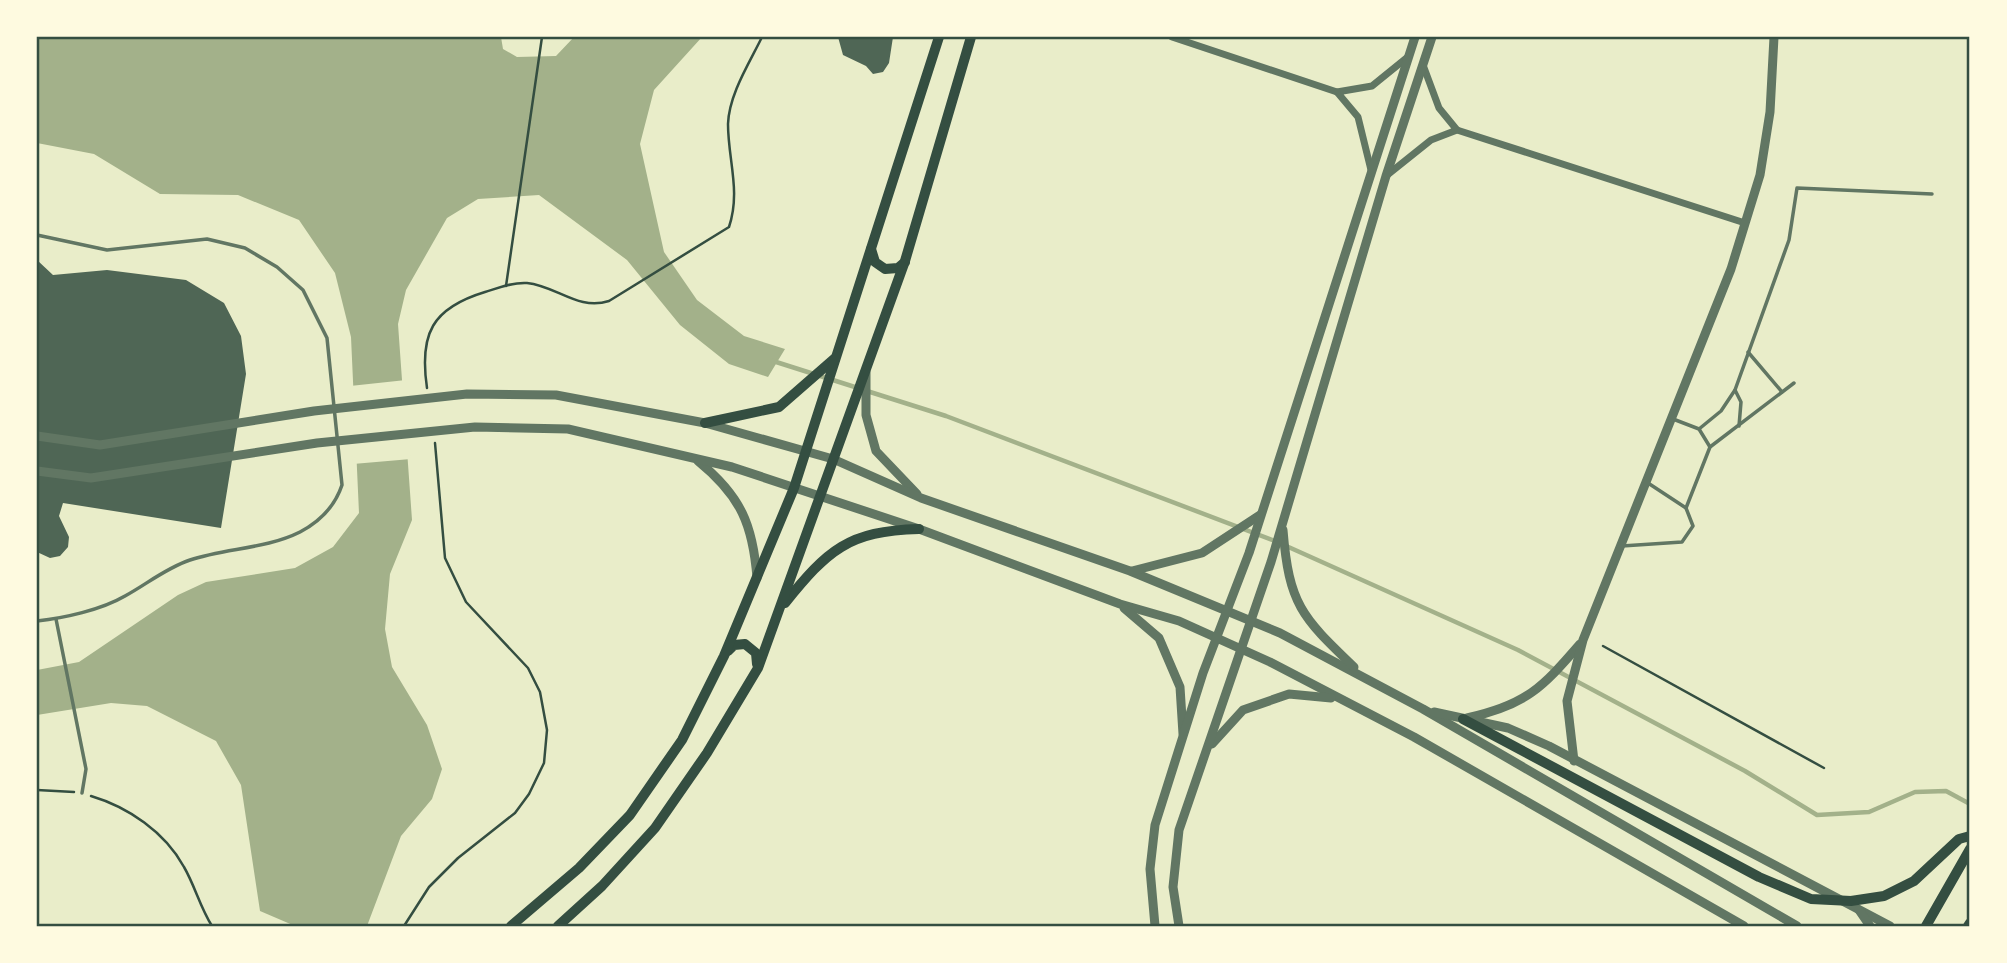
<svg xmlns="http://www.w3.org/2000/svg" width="2007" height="963" viewBox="0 0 2007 963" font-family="'Crimson Pro',serif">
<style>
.water{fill:#a3b18a}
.pier{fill:#e9edc9}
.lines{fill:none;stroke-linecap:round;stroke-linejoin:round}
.stream{stroke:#a3b18a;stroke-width:4.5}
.building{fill:#4f6655}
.path{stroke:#344e41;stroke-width:2.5}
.service{stroke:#617663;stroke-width:3.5}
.minor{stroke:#617663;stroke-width:7}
.tertiary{stroke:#617663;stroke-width:9}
.secondary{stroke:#344e41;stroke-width:10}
.primary{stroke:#344e41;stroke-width:10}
.neatline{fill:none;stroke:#344e41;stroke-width:2.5}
</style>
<rect width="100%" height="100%" fill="#e9edc9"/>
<polygon class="water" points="37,37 501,37 503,49 517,57 556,56 574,37 702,37 654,90 640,144 664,252 697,300 744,336 785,349 768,377 729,364 680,325 627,260 539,195 478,199 447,218 406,290 398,324 412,520 390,574 385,629 392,667 427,725 442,769 432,799 401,836 367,926 295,926 260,911 241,785 216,741 147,706 111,703 37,715 37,670 79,662 178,595 206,582 295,568 333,547 359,513 351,337 335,273 299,220 238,195 160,194 94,154 37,143"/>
<polygon class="pier" points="406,380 411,459 353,464 350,386"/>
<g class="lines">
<g class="stream">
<polyline points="773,361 858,388"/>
<polyline points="867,391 946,416 1275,541"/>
<polyline points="1284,545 1518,650 1745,771 1817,815 1869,812 1915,792 1946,791 1970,804"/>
</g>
</g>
<g class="building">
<polygon points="838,37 893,37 889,63 883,72 873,74 866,66 843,55"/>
<polygon points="37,260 53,275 107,270 186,280 224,303 241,336 246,374 221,528 63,503 59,516 69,537 68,547 60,556 50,558 37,552"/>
</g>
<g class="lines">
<g class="path">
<polyline points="506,286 542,37"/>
<path d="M427 388C419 334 432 308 485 292 498 288 513 282 527 283 557 286 578 311 609 301L729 227C741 191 728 160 728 124 729 94 750 62 762 37"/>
<polyline points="1603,646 1824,768"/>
<polyline points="37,790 74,792"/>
<path d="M91 796C128 807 165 832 184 867 195 886 200 907 212 926"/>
<polyline points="404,926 429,887 458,858 515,813 529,794 544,763 547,730 540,692 528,668 466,602 445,558 435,443"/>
</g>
<g class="service">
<path d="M37 235 107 250 207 239 245 248 277 267 303 290 327 338 342 485C335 506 319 522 300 532 266 549 226 548 190 560 166 568 147 584 125 596 101 610 64 618 37 621"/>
<polyline points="1748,352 1782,392"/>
<polyline points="1735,390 1741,402 1739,426"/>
<polyline points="1673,419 1699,429 1710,447"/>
<polyline points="1699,429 1721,411 1735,390 1789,240 1797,188 1932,194"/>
<polyline points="1686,508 1710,447 1794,383"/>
<polyline points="1622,546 1682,542 1693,526 1686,508 1648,483"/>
<polyline points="56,619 86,769 82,793"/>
</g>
<g class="minor">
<polyline points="1172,37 1337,92"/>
<polyline points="1457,130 1745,223"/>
<polyline points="1371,170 1358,117 1337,92 1372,86 1409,56"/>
<polyline points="1386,176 1431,140 1457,130 1439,108 1423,65"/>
</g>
<g class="tertiary">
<polyline points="866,372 866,415 876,451 917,494"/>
<polyline points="37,436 100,445 314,411 467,394 556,395 705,423 833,459 921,498 1130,571 1280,633 1423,709 1797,926"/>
<path d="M698 461C741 496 753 525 757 578"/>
<polyline points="37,471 91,478 317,443 475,427 568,429 732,467 919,529 1120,604 1179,621 1270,662 1414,737 1744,926"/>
<path d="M1283 530C1289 605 1302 617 1354 667"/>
<polyline points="1132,571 1202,553 1260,515"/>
<polyline points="1124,608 1159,638 1180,687 1183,734"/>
<polyline points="1434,712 1508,728 1549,746 1890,926"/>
<path d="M1467 718C1526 705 1542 688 1580 644"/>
<polyline points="1212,744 1243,710 1289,694 1331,698"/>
<polyline points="1574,761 1567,701 1583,640 1731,269 1760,175 1770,112 1774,37"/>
<polyline points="1859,910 1870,926"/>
<polyline points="1155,926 1150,869 1155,825 1203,673 1249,553 1415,37"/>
<polyline points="1179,926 1173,887 1179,830 1271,562 1386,176 1432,37"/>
</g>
<g class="secondary">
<polyline points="871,249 875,262 885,269 898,268 905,262"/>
<polyline points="705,423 779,407 834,359"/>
<path d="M785 603C828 550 848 531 919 529"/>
<polyline points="728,651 734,645 745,644 756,653 757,664"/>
<polyline points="511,926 579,868 630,815 682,740 724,656 794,488 939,37"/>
<polyline points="558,926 602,886 655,828 707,753 758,668 905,261 971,37"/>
</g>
<g class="primary">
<polyline points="1463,719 1759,877 1811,899 1851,901 1884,896 1914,881 1959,839 1970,836"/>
<polyline points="1926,926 1970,849"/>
<polyline points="1968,926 1970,923"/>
</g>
</g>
<rect width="2007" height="963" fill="none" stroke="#fefae0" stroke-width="77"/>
<rect x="38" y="38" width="1930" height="887" class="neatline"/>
</svg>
